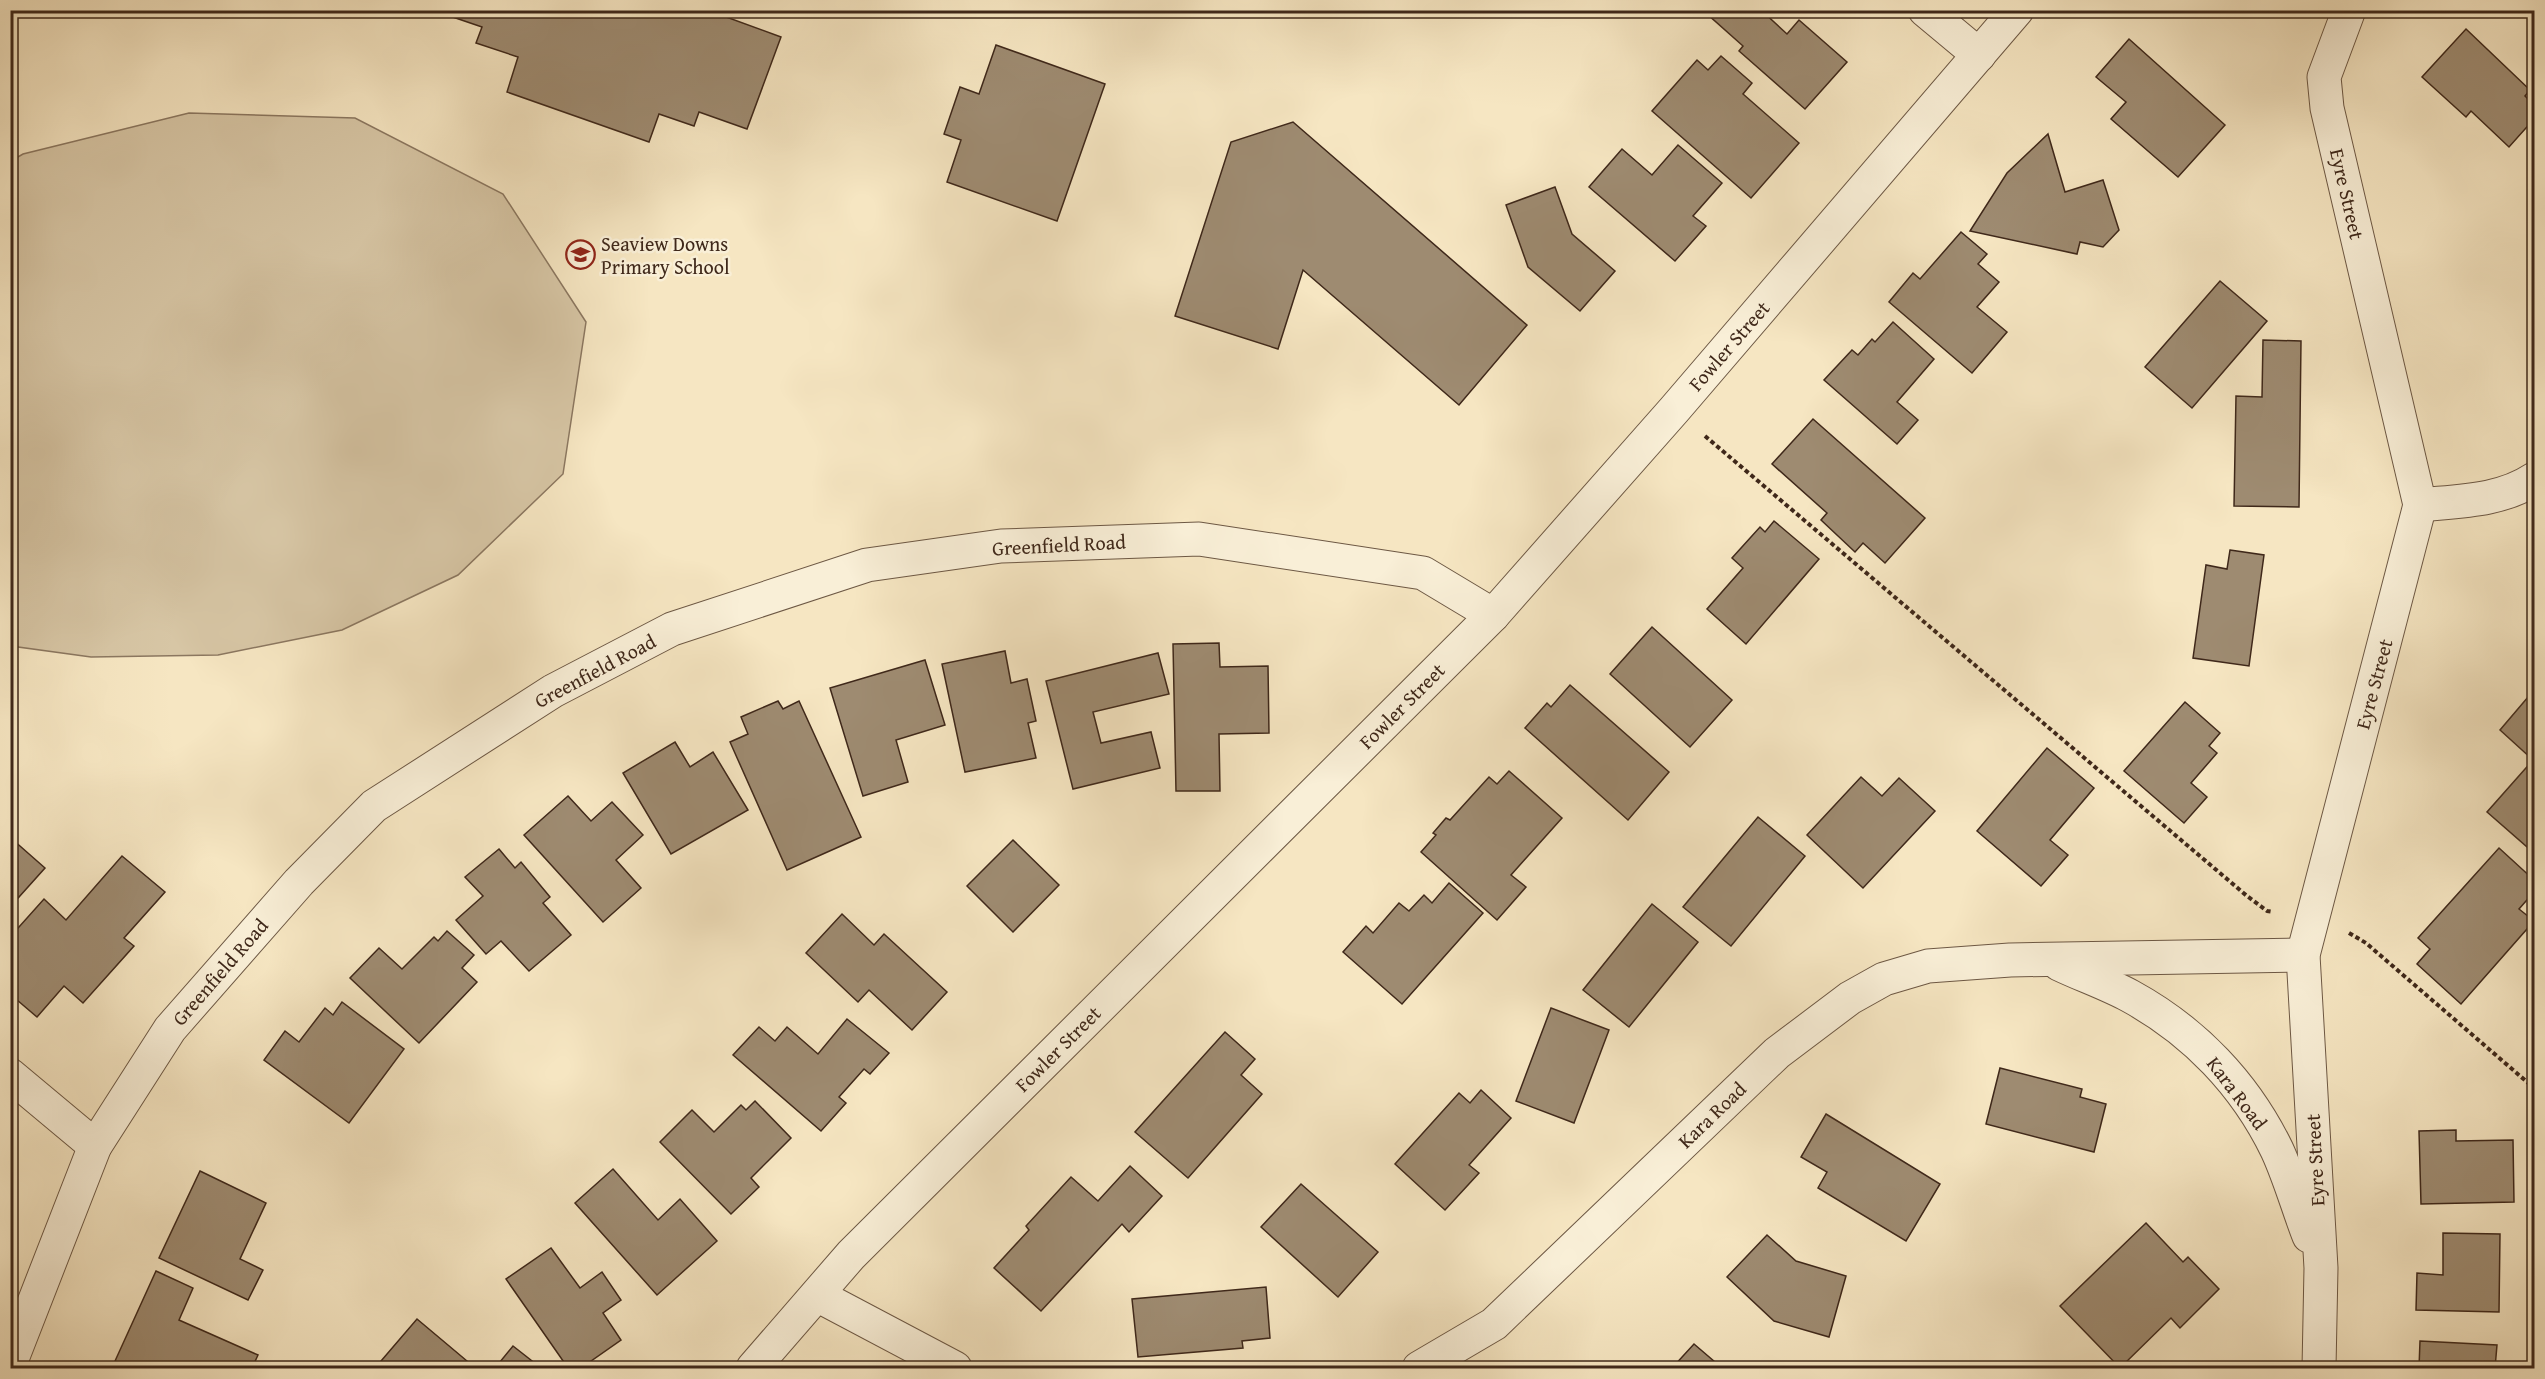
<svg xmlns="http://www.w3.org/2000/svg" width="2545" height="1379" viewBox="0 0 2545 1379" font-family="'Gentium Book Plus',serif">
<style>
.green{fill:#d7c6a5;stroke:#8b7760;stroke-width:1.5}
.building{fill:#9e8b71;stroke:#3f281a;stroke-width:1.5}
.lines{fill:none;stroke-linecap:round;stroke-linejoin:round}
.minor-casing{stroke:#6d5844;stroke-width:35}
.path{stroke:#3f281a;stroke-width:4;stroke-dasharray:4.5 3;stroke-linecap:butt}
.minor{stroke:#f9efd7;stroke-width:33}
.labels{text-anchor:middle;stroke-width:5;stroke-linejoin:round;paint-order:stroke}
.street-label{font-size:20px;fill:#3f281a;stroke:#f9efd7}
.poi-label{font-size:20px;fill:#3f281a;stroke:#f9efd7;text-anchor:start}
</style>
<rect width="100%" height="100%" fill="#f6e6c2"/>
<filter id="stains"><feTurbulence type="fractalNoise" baseFrequency=".00333" numOctaves="4"/><feColorMatrix values="0 0 0 0 .2 0 0 0 0 .09 0 0 0 0 .02 0 0 0 .5 -.17"/></filter>
<radialGradient id="worn" r=".72"><stop offset=".6" stop-color="#630" stop-opacity="0"/><stop offset="1" stop-color="#630" stop-opacity=".3"/></radialGradient>
<polygon class="green" points="189,113 355,118 503,194 586,322 563,474 458,575 342,630 218,655 91,657 11,646 11,161 23,154"/>
<g class="building">
<polygon points="707,10 781,37 747,129 699,112 694,126 659,114 649,142 507,92 518,57 476,43 482,27 438,12"/>
<polygon points="1708,10 1761,10 1787,34 1799,20 1847,62 1805,109 1739,51 1743,46 1706,13"/>
<polygon points="2466,29 2530,90 2525,96 2534,105 2534,119 2509,147 2471,111 2466,117 2422,77"/>
<polygon points="2129,39 2225,125 2178,177 2111,119 2126,102 2096,77"/>
<polygon points="996,45 1105,84 1057,221 947,182 961,140 944,134 960,87 979,94"/>
<polygon points="1721,56 1752,83 1743,94 1799,143 1751,198 1652,111 1697,60 1708,70"/>
<polygon points="1293,122 1527,325 1459,405 1303,270 1278,349 1175,316 1231,142"/>
<polygon points="2048,134 2065,192 2103,180 2119,230 2103,247 2080,242 2077,254 1970,231 2007,173"/>
<polygon points="1678,145 1722,183 1693,216 1706,226 1675,261 1589,187 1622,149 1652,175"/>
<polygon points="1555,187 1572,234 1615,271 1580,311 1528,267 1506,205"/>
<polygon points="1961,232 1987,254 1978,264 1999,282 1977,307 2007,332 1972,373 1889,302 1913,273 1920,279"/>
<polygon points="2220,281 2267,321 2192,408 2145,367"/>
<polygon points="1893,322 1934,359 1897,402 1918,420 1897,444 1824,380 1852,350 1858,355 1872,339 1875,342"/>
<polygon points="2263,340 2301,341 2299,507 2234,506 2236,396 2262,397"/>
<polygon points="1813,419 1925,518 1885,563 1863,543 1855,552 1821,520 1827,513 1772,464"/>
<polygon points="1774,521 1819,559 1746,644 1707,609 1743,568 1732,558 1760,527 1765,532"/>
<polygon points="2230,550 2264,555 2249,666 2193,658 2206,565 2227,569"/>
<polygon points="1652,627 1732,700 1690,747 1610,674"/>
<polygon points="1219,643 1220,667 1268,666 1269,733 1219,734 1220,791 1176,791 1173,644"/>
<polygon points="1005,651 1011,683 1027,679 1036,721 1028,723 1036,758 965,772 942,664"/>
<polygon points="1158,653 1169,694 1093,712 1101,743 1151,732 1160,768 1073,789 1046,681"/>
<polygon points="925,660 945,725 896,740 908,782 863,796 830,688"/>
<polygon points="1570,685 1669,772 1628,820 1525,728 1547,703 1551,707"/>
<polygon points="2534,690 2534,853 2487,812 2533,760 2500,730"/>
<polygon points="778,701 783,709 799,701 861,837 787,870 730,742 748,734 741,717"/>
<polygon points="2185,702 2220,733 2209,746 2217,753 2191,783 2207,797 2184,823 2124,771"/>
<polygon points="675,742 690,767 713,752 748,810 671,854 623,773"/>
<polygon points="2047,748 2094,788 2050,840 2068,855 2041,886 1977,831"/>
<polygon points="1509,771 1562,818 1511,875 1526,887 1497,920 1421,852 1436,835 1433,833 1446,818 1450,820 1489,777 1497,784"/>
<polygon points="1861,777 1882,796 1899,778 1935,811 1863,888 1807,835"/>
<polygon points="568,796 591,821 612,802 643,835 616,860 641,888 603,922 524,835"/>
<polygon points="1758,817 1805,856 1731,946 1683,907"/>
<polygon points="12,839 45,868 10,907 10,840"/>
<polygon points="1013,840 1059,885 1013,932 967,886"/>
<polygon points="2499,848 2534,880 2534,892 2519,909 2534,921 2461,1004 2417,964 2430,949 2418,938"/>
<polygon points="499,849 515,868 521,862 550,897 543,903 571,935 529,971 501,941 486,954 456,920 483,896 465,877"/>
<polygon points="122,856 165,892 124,938 134,946 83,1003 64,986 37,1017 10,994 10,937 44,899 66,920"/>
<polygon points="1449,883 1483,913 1402,1004 1343,952 1366,926 1373,933 1399,903 1409,911 1424,895 1432,903"/>
<polygon points="1652,904 1698,942 1629,1027 1583,990"/>
<polygon points="842,914 874,945 884,934 947,992 912,1030 869,990 858,1002 806,953"/>
<polygon points="447,931 474,955 462,968 477,982 419,1043 350,978 379,948 402,969 434,937 438,941"/>
<polygon points="342,1002 404,1049 349,1123 264,1060 285,1031 299,1042 325,1008 333,1015"/>
<polygon points="1551,1008 1609,1030 1574,1123 1516,1101"/>
<polygon points="847,1019 889,1053 870,1074 864,1069 839,1097 846,1103 821,1131 733,1055 759,1027 775,1041 787,1027 818,1054"/>
<polygon points="1225,1032 1255,1059 1241,1075 1262,1094 1188,1178 1135,1132"/>
<polygon points="2000,1068 2082,1089 2080,1097 2106,1104 2094,1152 1986,1124"/>
<polygon points="1481,1090 1511,1118 1469,1165 1479,1173 1445,1210 1395,1164 1459,1093 1470,1103"/>
<polygon points="755,1101 791,1138 751,1178 759,1187 731,1214 660,1142 692,1110 714,1132 741,1105 746,1110"/>
<polygon points="1826,1114 1940,1184 1906,1241 1818,1188 1827,1172 1801,1157"/>
<polygon points="2456,1130 2456,1141 2513,1140 2514,1202 2421,1204 2419,1131"/>
<polygon points="1130,1166 1162,1196 1129,1232 1122,1224 1041,1311 994,1268 1029,1230 1026,1226 1071,1177 1098,1201"/>
<polygon points="613,1169 658,1220 680,1199 717,1241 657,1295 575,1203"/>
<polygon points="200,1171 266,1203 240,1259 263,1270 248,1300 159,1258"/>
<polygon points="1301,1184 1378,1252 1338,1297 1261,1227"/>
<polygon points="2146,1223 2183,1262 2188,1257 2219,1289 2180,1328 2171,1318 2120,1368 2060,1306"/>
<polygon points="2443,1233 2500,1234 2499,1312 2416,1310 2417,1273 2443,1275"/>
<polygon points="1767,1235 1796,1261 1846,1276 1829,1337 1774,1321 1727,1277"/>
<polygon points="551,1248 580,1288 602,1272 621,1300 603,1313 621,1340 581,1368 568,1368 506,1279"/>
<polygon points="156,1271 193,1288 179,1320 258,1355 252,1368 131,1368 115,1361"/>
<polygon points="1266,1287 1270,1338 1242,1341 1243,1348 1138,1357 1132,1299"/>
<polygon points="417,1319 467,1361 461,1368 375,1368"/>
<polygon points="2420,1341 2497,1345 2495,1368 2419,1368"/>
<polygon points="1694,1344 1722,1368 1672,1368"/>
<polygon points="513,1346 541,1368 495,1368"/>
</g>
<g class="lines">
<defs>
<g id="minor">
<polyline points="1925,10 1979,55"/>
<path d="M2420 505C2459 501 2501 501 2534 479"/>
<path d="M2059 964C2082 975 2108 984 2130 996 2194 1031 2245 1084 2277 1150 2290 1178 2298 1208 2309 1236"/>
<polyline points="10,1075 95,1146"/>
<polyline points="817,1295 955,1368"/>
<polyline points="10,1364 95,1146 170,1029 299,882 374,806 553,691 672,629 867,565 1001,546 1199,539 1423,573 1493,615"/>
<polyline points="753,1368 851,1255 1493,615 1674,410 2017,10"/>
<polyline points="1419,1368 1494,1324 1777,1053 1850,998 1884,979 1928,966 2010,960 2303,955"/>
<polyline points="2319,1368 2321,1268 2303,955 2420,505 2327,108 2324,77 2349,10"/>
</g>
</defs>
<use href="#minor" class="minor-casing"/>
<g class="path">
<polyline points="1705,436 2247,896 2267,911 2273,912"/>
<polyline points="2349,933 2366,943 2534,1088"/>
</g>
<use href="#minor" class="minor"/>
</g>
<defs>
<symbol id="school-ring" viewBox="-11 -11 22 22"><circle r="9.5" fill="#f9efd7" stroke="#8f2418" stroke-width="1.5"/><path d="M0-5L7-2L0 1L-7-2ZM-4 1L0 2.5L4 1V4Q0 6-4 4Z" fill="#8f2418"/></symbol>
</defs>
<g fill-rule="evenodd">
<use href="#school-ring" x="564" y="238" width="33" height="33"/>
</g>
<g class="labels">
<g class="street-label">
<text transform="translate(2347 194) rotate(77)" y="7">Eyre Street</text>
<text transform="translate(1729 346) rotate(-49)" y="7">Fowler Street</text>
<text transform="translate(1059 545) rotate(-3)" y="7">Greenfield Road</text>
<text transform="translate(595 671) rotate(-28)" y="7">Greenfield Road</text>
<text transform="translate(2374 684) rotate(-75)" y="7">Eyre Street</text>
<text transform="translate(1402 706) rotate(-45)" y="7">Fowler Street</text>
<text transform="translate(220 972) rotate(-49)" y="7">Greenfield Road</text>
<text transform="translate(1058 1049) rotate(-45)" y="7">Fowler Street</text>
<text transform="translate(2237 1093) rotate(53)" y="7">Kara Road</text>
<text transform="translate(1712 1115) rotate(-44)" y="7">Kara Road</text>
<text transform="translate(2315 1160) rotate(-93)" y="7">Eyre Street</text>
</g>
<g class="poi-label">
<text x="601" y="251">Seaview Downs<tspan x="601" dy="23">Primary School</tspan></text>
</g>
</g>
<rect width="2545" height="1379" fill="none" stroke="#f6e6c2" stroke-width="36"/>
<rect x="12" y="12" width="2521" height="1355" fill="none" stroke="#3f281a" stroke-width="3"/>
<rect x="18" y="18" width="2509" height="1343" fill="none" stroke="#3f281a" stroke-width="1.5"/>
<rect width="100%" height="100%" filter="url(#stains)"/>
<rect width="100%" height="100%" fill="url(#worn)"/>
</svg>
